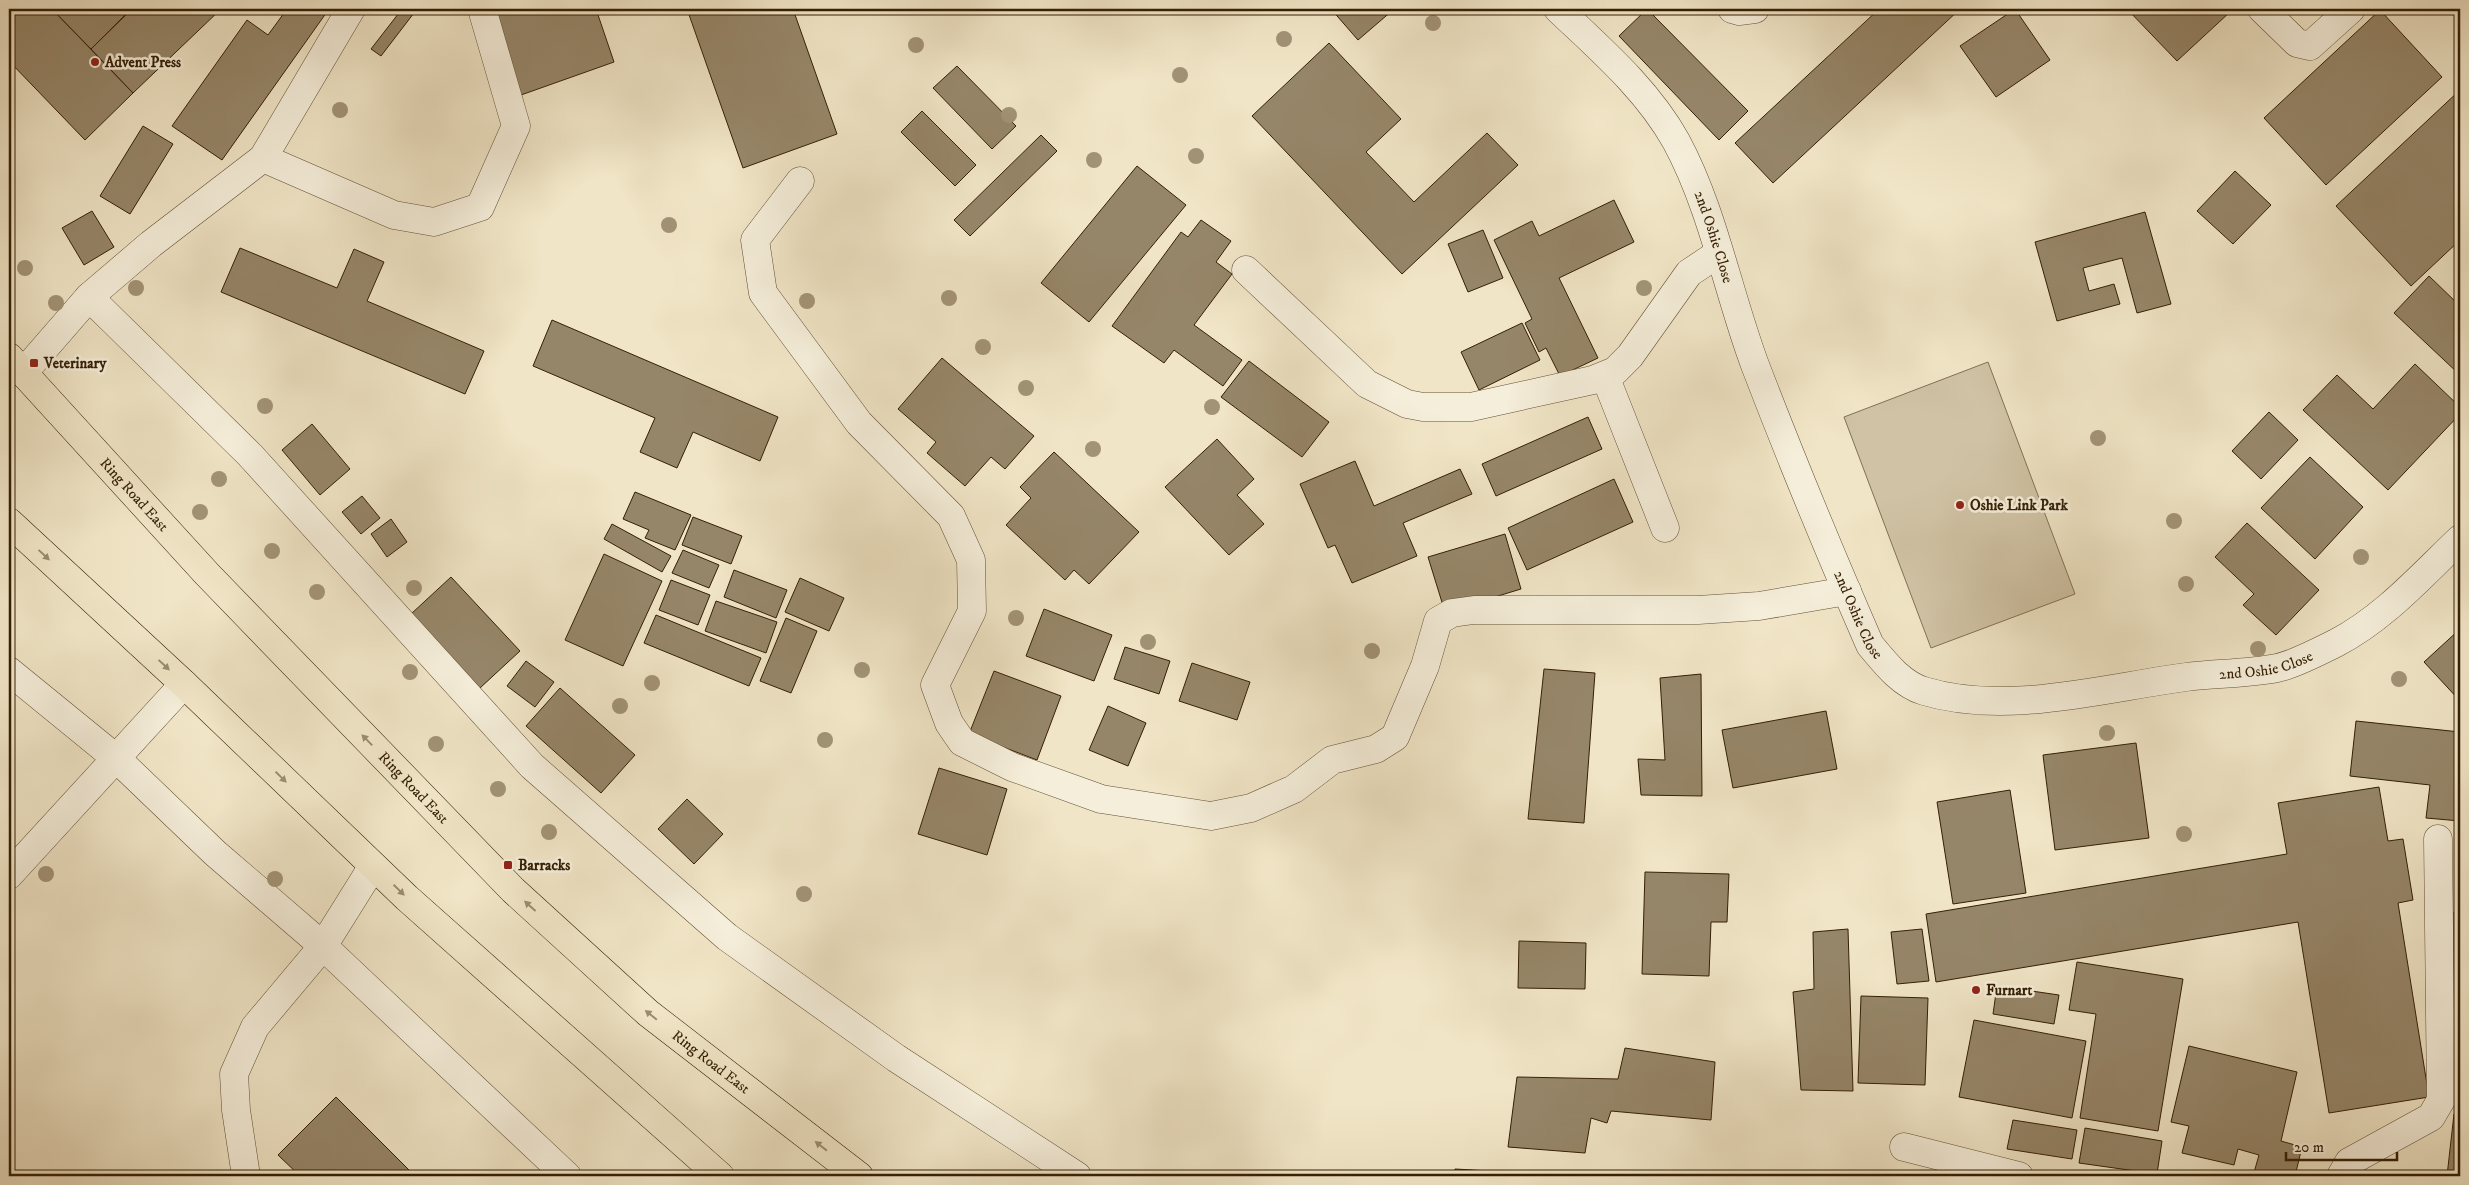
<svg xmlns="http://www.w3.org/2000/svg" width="2469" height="1185" viewBox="0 0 2469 1185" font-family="'IM FELL DW Pica',serif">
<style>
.green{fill:#d0c3a5;stroke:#827155}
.building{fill:#968669;stroke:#341f05}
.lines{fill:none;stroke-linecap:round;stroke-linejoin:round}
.minor-casing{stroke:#635035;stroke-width:29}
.major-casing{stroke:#341f05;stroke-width:29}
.minor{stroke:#f5eeda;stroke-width:28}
.major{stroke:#f0e5c6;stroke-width:28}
.tree{fill:#a29376}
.oneway{fill:#9b8c6f}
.poi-dot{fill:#8f2418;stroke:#f5eeda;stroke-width:2}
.labels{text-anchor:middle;stroke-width:5;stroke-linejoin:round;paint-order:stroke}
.poi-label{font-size:15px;font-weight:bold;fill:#341f05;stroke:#f5eeda;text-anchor:start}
.street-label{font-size:15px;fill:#341f05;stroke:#f5eeda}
</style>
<rect width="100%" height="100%" fill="#f0e5c6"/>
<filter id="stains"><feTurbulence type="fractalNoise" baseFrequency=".004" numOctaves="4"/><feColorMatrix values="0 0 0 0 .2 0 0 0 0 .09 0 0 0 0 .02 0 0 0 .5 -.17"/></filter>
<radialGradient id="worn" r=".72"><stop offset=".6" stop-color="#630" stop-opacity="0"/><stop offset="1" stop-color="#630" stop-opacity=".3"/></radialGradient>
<polygon class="green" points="1988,362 2075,594 1931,648 1844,417"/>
<g class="building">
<polygon points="9,9 52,9 133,93 85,140 9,61"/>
<polygon points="52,9 121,9 126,14 91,49"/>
<polygon points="121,9 132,9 126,14"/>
<polygon points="132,9 221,9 133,93 91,49"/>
<polygon points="287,9 329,9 222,160 172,126 247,20 268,35"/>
<polygon points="402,9 417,9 381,56 371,49"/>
<polygon points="491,9 596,9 614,62 521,95"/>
<polygon points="687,9 793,9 837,134 743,168"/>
<polygon points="1331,9 1392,9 1393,10 1358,40"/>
<polygon points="1647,9 1748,111 1719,140 1619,36"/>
<polygon points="1879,9 1960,9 1773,183 1735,143"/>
<polygon points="2015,9 2050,60 1996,97 1960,46"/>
<polygon points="2127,9 2227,9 2230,12 2177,61"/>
<polygon points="2380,10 2442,77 2326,185 2264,118"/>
<polygon points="1329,43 1401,119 1366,152 1414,202 1487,133 1518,165 1402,274 1252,116"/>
<polygon points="957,66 1016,126 992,149 933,88"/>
<polygon points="2460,90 2460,240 2411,286 2336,206"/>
<polygon points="922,111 976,165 955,186 901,132"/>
<polygon points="143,126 173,144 130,214 100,196"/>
<polygon points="1041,135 1057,151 970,236 954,220"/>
<polygon points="1137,166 1186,205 1089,322 1041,283"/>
<polygon points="2235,171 2271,205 2233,244 2197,211"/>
<polygon points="1614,200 1634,242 1559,278 1598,358 1560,376 1546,348 1539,352 1525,323 1532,319 1494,240 1532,221 1539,236"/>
<polygon points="92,211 114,247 84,265 62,228"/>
<polygon points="2145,212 2171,304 2137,313 2122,258 2083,268 2089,291 2114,284 2120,304 2057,321 2035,242"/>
<polygon points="1201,220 1231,241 1216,262 1232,274 1194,325 1242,360 1223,386 1174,350 1164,363 1112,326 1181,232 1188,237"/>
<polygon points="1483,230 1503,278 1468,292 1448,244"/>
<polygon points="240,248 337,288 354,249 384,262 367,301 484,351 465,394 221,292"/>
<polygon points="2429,276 2459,305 2460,304 2460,375 2394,313"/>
<polygon points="552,320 778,417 760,461 693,432 677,468 640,452 655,418 533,366"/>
<polygon points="1522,323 1540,360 1479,390 1461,352"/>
<polygon points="942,358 1034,436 1005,469 991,457 965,486 927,453 936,442 898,409"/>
<polygon points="1249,361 1329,422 1302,457 1221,397"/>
<polygon points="2415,364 2460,407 2460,414 2388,490 2303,410 2337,375 2373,409"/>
<polygon points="2269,412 2298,440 2261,479 2232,451"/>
<polygon points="1588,417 1602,449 1496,496 1482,464"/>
<polygon points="312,424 350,469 320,495 282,450"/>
<polygon points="1217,439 1254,479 1237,495 1264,524 1229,555 1165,487"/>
<polygon points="1054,452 1139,532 1089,584 1074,570 1065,580 1006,525 1031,498 1020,487"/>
<polygon points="2310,457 2363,507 2315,559 2261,508"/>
<polygon points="1355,461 1374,506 1460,469 1472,494 1403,523 1417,556 1352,583 1335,545 1328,548 1300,484"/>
<polygon points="1614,479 1633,522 1527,570 1508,528"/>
<polygon points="635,492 691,515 675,550 645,538 649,530 623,519"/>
<polygon points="362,496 380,518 361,534 342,512"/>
<polygon points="693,517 742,536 731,564 682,545"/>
<polygon points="391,519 407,542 387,557 371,534"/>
<polygon points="2247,523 2319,590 2276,635 2243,605 2254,594 2215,557"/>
<polygon points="612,524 671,556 662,572 604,539"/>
<polygon points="1505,534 1521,589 1445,612 1428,557"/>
<polygon points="683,550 719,565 709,588 672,573"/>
<polygon points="604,554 662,581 623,666 565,640"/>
<polygon points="734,570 787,590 776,618 724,597"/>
<polygon points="451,577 520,651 480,688 411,614"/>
<polygon points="800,578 844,598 829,631 785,612"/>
<polygon points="671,580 710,595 698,625 659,610"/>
<polygon points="716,601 777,622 766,653 705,631"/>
<polygon points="1044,609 1112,635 1094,681 1026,656"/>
<polygon points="656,615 761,658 749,686 644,643"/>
<polygon points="786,618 817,631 791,693 760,681"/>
<polygon points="2460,629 2460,701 2424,662"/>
<polygon points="1125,647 1170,661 1159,694 1114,679"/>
<polygon points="526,661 554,682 535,707 507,686"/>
<polygon points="1192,663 1250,682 1237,720 1179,701"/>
<polygon points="1544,669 1595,673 1584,823 1528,819"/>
<polygon points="994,671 1061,696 1037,760 969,734"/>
<polygon points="1701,674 1702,796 1641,795 1638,759 1665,760 1660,678"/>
<polygon points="560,688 635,755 601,793 526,726"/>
<polygon points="1108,706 1146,723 1128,766 1089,750"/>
<polygon points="1826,711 1837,769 1733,788 1722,730"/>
<polygon points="2356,721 2460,732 2460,821 2426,818 2430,785 2350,776"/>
<polygon points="2136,743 2149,838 2055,850 2043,755"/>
<polygon points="939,768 1007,789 987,855 918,834"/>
<polygon points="2379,787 2388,841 2403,839 2413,900 2398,903 2429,1097 2329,1113 2298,922 1936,982 1926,914 2287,854 2278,803"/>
<polygon points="2010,790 2026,893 1953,904 1937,802"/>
<polygon points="687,799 723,834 694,864 658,829"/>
<polygon points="1645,872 1729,874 1727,922 1711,922 1709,976 1642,974"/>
<polygon points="2445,913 2460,913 2460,1034 2446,1033"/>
<polygon points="1848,929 1853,1091 1801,1090 1793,992 1814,989 1813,932"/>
<polygon points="1922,929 1929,981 1897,984 1891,932"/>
<polygon points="1519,941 1586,943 1585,989 1518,988"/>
<polygon points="2077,962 2183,979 2158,1131 2080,1118 2096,1014 2069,1010"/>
<polygon points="1997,986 2059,995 2054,1024 1993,1014"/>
<polygon points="1861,996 1928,998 1925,1085 1858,1083"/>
<polygon points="1974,1020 2086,1041 2072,1118 1959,1097"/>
<polygon points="2189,1046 2297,1072 2281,1141 2302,1147 2295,1176 2253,1176 2259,1155 2238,1149 2234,1165 2182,1153 2189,1126 2171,1122"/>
<polygon points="1625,1048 1715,1062 1711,1120 1611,1111 1607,1123 1591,1118 1585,1153 1508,1147 1517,1077 1618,1079"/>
<polygon points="336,1097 415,1176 300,1176 278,1155"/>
<polygon points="2454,1114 2460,1115 2460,1176 2447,1176"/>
<polygon points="2013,1120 2077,1130 2072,1159 2007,1149"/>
<polygon points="2085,1128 2162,1141 2157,1174 2079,1163"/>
<polygon points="1455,1169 1577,1176 1454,1176"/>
</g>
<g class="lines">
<defs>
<g id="minor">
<path id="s1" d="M1558 9C1600 49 1647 89 1676 141 1713 209 1728 293 1755 365 1791 459 1830 553 1870 645 1885 663 1901 684 1924 691 2006 716 2103 688 2186 677 2216 673 2247 674 2277 668 2293 665 2320 651 2336 643 2384 618 2421 576 2460 539"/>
<polyline points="1732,9 1739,11 1755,9"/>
<polyline points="2262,9 2297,43 2310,46 2351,9"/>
<polyline points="263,158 394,215 434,222 480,207 516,126 482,9"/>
<polyline points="800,181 755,240 763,293 859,423 951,516 971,560 972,611 935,685 949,723 962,742 1012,767 1101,799 1211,816 1251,808 1294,789 1332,760 1376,749 1395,737 1425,666 1438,621 1452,613 1474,610 1698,610 1759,606 1847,591"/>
<polyline points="1246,270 1367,384 1407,404 1423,407 1471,407 1593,380 1615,371 1630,356 1689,273 1719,253"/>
<polyline points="89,297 250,455 532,766 727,937 896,1058 1077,1176"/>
<polyline points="23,373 89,297 151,244 263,158 351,9"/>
<polyline points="1605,376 1665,528"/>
<polyline points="9,671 117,759 215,853 323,946 567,1176"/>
<polyline points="9,875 184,684"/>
<polyline points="1904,1147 2019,1176"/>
<polyline points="246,1176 236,1110 234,1074 255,1027 323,946 373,866"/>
<polyline points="2341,1176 2349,1162 2431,1117 2441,1100 2438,839"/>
</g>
<g id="major">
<path id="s2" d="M9 357 207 574 513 890 648 1013 859 1176"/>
<polyline points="9,522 184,684 407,898 720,1176"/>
</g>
</defs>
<use href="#minor" class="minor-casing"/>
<use href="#major" class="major-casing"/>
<use href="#minor" class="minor"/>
<use href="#major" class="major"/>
</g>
<g class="tree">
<circle cx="1433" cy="23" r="8"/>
<circle cx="1284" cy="39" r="8"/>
<circle cx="916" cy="45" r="8"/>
<circle cx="1180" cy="75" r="8"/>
<circle cx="340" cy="110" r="8"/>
<circle cx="1009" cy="115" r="8"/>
<circle cx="1196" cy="156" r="8"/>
<circle cx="1094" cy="160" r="8"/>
<circle cx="669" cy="225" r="8"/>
<circle cx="25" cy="268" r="8"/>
<circle cx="136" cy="288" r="8"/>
<circle cx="1644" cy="288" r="8"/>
<circle cx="949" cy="298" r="8"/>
<circle cx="807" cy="301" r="8"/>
<circle cx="56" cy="303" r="8"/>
<circle cx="983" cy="347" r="8"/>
<circle cx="1026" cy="388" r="8"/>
<circle cx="265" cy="406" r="8"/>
<circle cx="1212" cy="407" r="8"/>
<circle cx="2098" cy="438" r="8"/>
<circle cx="1093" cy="449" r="8"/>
<circle cx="219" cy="479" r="8"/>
<circle cx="200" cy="512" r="8"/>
<circle cx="2174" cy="521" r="8"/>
<circle cx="272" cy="551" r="8"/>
<circle cx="2361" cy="557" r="8"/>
<circle cx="2186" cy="584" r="8"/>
<circle cx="414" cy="588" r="8"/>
<circle cx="317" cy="592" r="8"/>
<circle cx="1016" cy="618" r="8"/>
<circle cx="1148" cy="642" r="8"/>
<circle cx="2258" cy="649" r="8"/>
<circle cx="1372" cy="651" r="8"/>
<circle cx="862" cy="670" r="8"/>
<circle cx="410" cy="672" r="8"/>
<circle cx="2399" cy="679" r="8"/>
<circle cx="652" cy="683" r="8"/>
<circle cx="620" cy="706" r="8"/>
<circle cx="2107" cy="733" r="8"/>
<circle cx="825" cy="740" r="8"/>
<circle cx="436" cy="744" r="8"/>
<circle cx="498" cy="789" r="8"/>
<circle cx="549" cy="832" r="8"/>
<circle cx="2184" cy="834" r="8"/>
<circle cx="46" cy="874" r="8"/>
<circle cx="275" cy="879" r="8"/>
<circle cx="804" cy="894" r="8"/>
</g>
<defs><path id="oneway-solid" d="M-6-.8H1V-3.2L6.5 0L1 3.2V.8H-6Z" transform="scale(1.25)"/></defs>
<g class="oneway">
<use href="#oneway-solid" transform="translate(44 555) rotate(43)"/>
<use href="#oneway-solid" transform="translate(164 665) rotate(43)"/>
<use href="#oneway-solid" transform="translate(367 740) rotate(-134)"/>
<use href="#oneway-solid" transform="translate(281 777) rotate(44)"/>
<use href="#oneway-solid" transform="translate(399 890) rotate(44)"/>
<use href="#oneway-solid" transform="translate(530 906) rotate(-138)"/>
<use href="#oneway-solid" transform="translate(651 1015) rotate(-141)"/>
<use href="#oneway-solid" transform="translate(821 1146) rotate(-142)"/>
</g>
<g class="poi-dot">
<circle cx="95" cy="62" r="5"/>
<rect x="29" y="358" width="10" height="10" rx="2.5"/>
<circle cx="1960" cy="505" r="5"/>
<rect x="503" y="860" width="10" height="10" rx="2.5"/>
<circle cx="1976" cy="990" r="5"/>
</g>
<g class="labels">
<g class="poi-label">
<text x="105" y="67">Advent Press</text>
<text x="44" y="368">Veterinary</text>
<text x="1970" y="510">Oshie Link Park</text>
<text x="518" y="870">Barracks</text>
<text x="1986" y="995">Furnart</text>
</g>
<g class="street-label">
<text dy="5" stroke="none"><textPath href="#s1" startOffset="281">2nd Oshie Close</textPath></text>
<text dy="5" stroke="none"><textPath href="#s2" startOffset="186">Ring Road East</textPath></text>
<text dy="5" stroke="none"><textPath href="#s1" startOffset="686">2nd Oshie Close</textPath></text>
<text dy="5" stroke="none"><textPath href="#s1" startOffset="1136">2nd Oshie Close</textPath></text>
<text dy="5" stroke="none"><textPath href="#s2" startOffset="591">Ring Road East</textPath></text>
<text dy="5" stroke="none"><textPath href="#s2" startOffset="996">Ring Road East</textPath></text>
</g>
</g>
<rect width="2469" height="1185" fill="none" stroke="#f0e5c6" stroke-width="30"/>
<rect x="10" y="10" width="2449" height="1165" fill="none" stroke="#341f05" stroke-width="2.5"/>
<rect x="15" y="15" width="2439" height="1155" fill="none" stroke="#341f05"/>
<path d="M2286 1152v8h111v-8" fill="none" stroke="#341f05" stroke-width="2.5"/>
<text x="2294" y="1152" font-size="15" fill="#341f05" stroke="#f5eeda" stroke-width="4" paint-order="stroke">20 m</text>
<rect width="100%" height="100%" filter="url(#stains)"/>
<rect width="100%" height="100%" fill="url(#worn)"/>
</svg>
